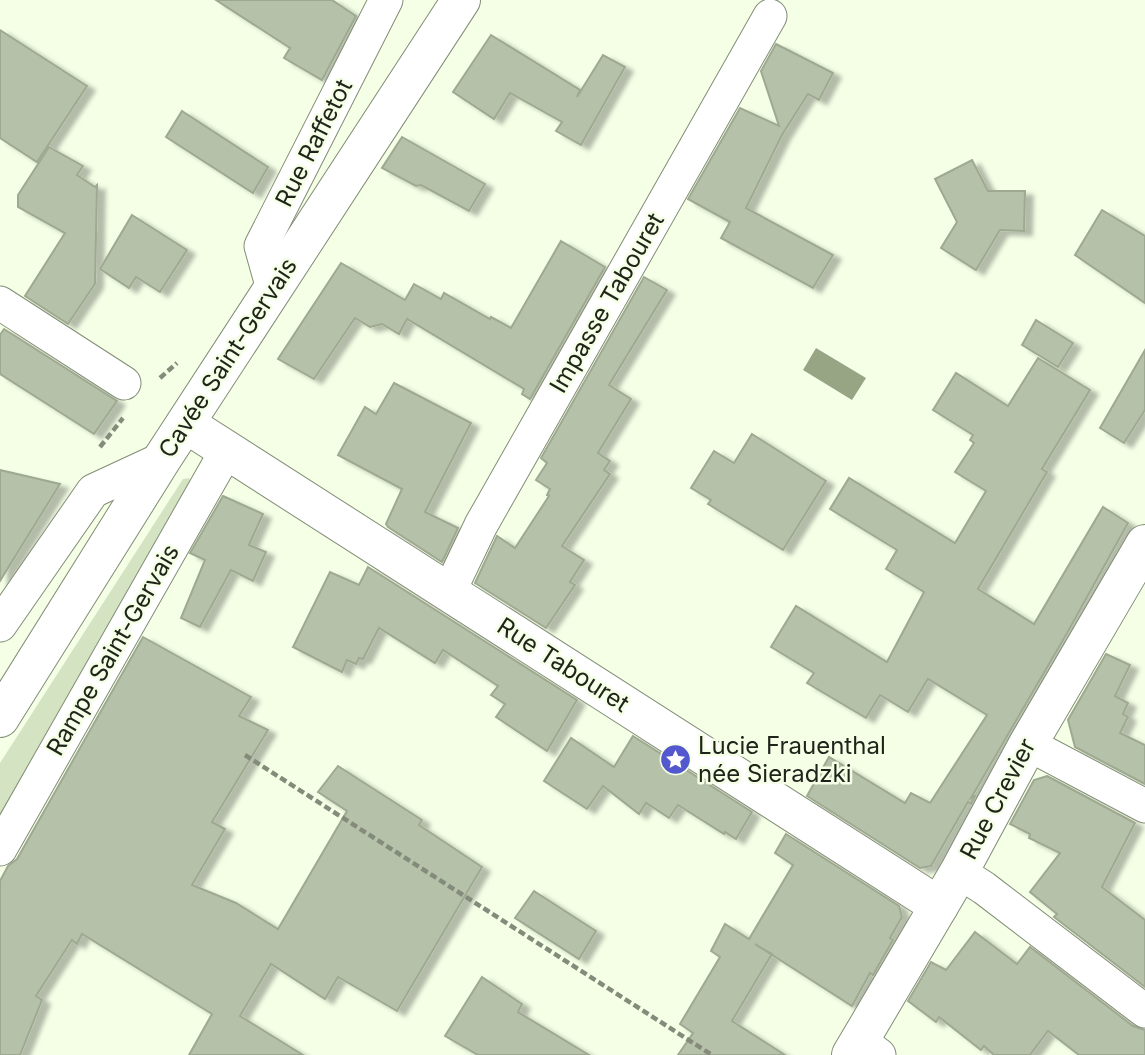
<svg xmlns="http://www.w3.org/2000/svg" width="1145" height="1055" viewBox="0 0 1145 1055" font-family="Inter,sans-serif">
<style>
.green{fill:#d4e3c2}
.water{fill:#97a585}
.building{fill:#b6c1a9;stroke:#9fa992;stroke-width:2;filter:url(#shadow)}
.lines{fill:none;stroke-linecap:round;stroke-linejoin:round}
.minor-casing{stroke:#838d77;stroke-width:35}
.tertiary-casing{stroke:#838d77;stroke-width:40}
.path{stroke:#848b7b;stroke-width:4.5;stroke-dasharray:7 3.5;stroke-linecap:butt}
.minor{stroke:#fff;stroke-width:33}
.tertiary{stroke:#fff;stroke-width:38}
.labels{text-anchor:middle;stroke-width:5;stroke-linejoin:round;paint-order:stroke}
.street-label{font-size:24px;fill:#1f231a;stroke:#f4ffe6}
.poi-label{font-size:24px;fill:#1f231a;stroke:#f4ffe6;text-anchor:start}
</style>
<defs>
<filter id="shadow"><feDropShadow dx="8" dy="4.5" stdDeviation="2" flood-color="#0004"/></filter>
</defs>
<rect width="100%" height="100%" fill="#f4ffe6"/>
<polygon class="green" points="189,478 191,482 0,819 0,763 183,479"/>
<polygon class="water" points="816,348 866,378 852,400 803,370"/>
<g class="building">
<polygon points="216,0 332,0 356,16 322,80 284,58 290,48"/>
<polygon points="0,30 87,86 37,162 0,138"/>
<polygon points="491,35 580,90 577,97 603,55 625,67 581,145 556,131 562,122 510,93 494,119 453,92"/>
<polygon points="776,44 833,73 819,100 808,94 782,135 746,208 833,255 813,288 721,238 730,222 688,199 740,108 779,126 761,71"/>
<polygon points="182,111 268,167 253,193 166,137"/>
<polygon points="402,137 485,184 469,211 421,185 416,186 382,168"/>
<polygon points="49,147 83,166 77,175 95,187 97,185 95,284 68,324 25,296 65,233 18,207 18,195"/>
<polygon points="972,160 988,191 1025,191 1024,231 1000,230 976,270 941,248 957,222 935,179"/>
<polygon points="1102,210 1145,236 1145,303 1075,255"/>
<polygon points="132,215 187,250 160,292 136,277 129,288 100,269"/>
<polygon points="561,241 605,267 530,399 522,394 524,389 407,319 399,334 382,324 370,327 355,318 314,379 278,359 341,263 405,300 414,284 441,299 444,293 490,319 491,317 511,328"/>
<polygon points="644,277 667,290 609,385 631,399 598,453 610,461 604,470 610,474 562,546 584,560 570,582 575,585 546,628 475,583 497,536 515,548 549,496 547,495 550,489 536,480 547,463 541,458"/>
<polygon points="1036,320 1073,343 1058,367 1022,345"/>
<polygon points="4,329 117,401 94,434 0,374 0,335"/>
<polygon points="1145,350 1145,410 1124,443 1100,428"/>
<polygon points="1038,358 1090,390 1042,469 1047,472 978,589 1034,624 1103,507 1128,523 1066,635 971,798 975,796 971,804 968,802 931,866 920,868 807,796 829,757 905,803 911,793 930,803 987,715 928,679 908,712 880,695 866,718 807,683 814,673 771,647 796,606 887,662 924,592 886,569 897,550 830,509 849,478 955,543 986,491 955,472 974,443 970,440 973,435 933,410 956,373 1008,406"/>
<polygon points="394,383 471,423 425,512 458,528 442,562 388,527 386,524 402,489 338,455 365,407 376,414"/>
<polygon points="752,434 826,481 783,550 708,504 711,500 691,488 714,451 734,463"/>
<polygon points="0,470 60,484 0,581"/>
<polygon points="223,496 263,514 249,545 266,552 253,581 231,570 200,627 181,618 205,560 190,553"/>
<polygon points="368,567 577,700 547,751 496,717 505,704 491,695 498,686 443,650 435,663 379,628 363,659 359,658 356,664 347,660 342,672 293,647 330,572 359,585"/>
<polygon points="143,637 251,697 239,716 268,730 212,822 225,829 192,885 236,903 278,929 347,811 318,792 338,766 422,820 419,825 482,867 397,1011 338,977 325,999 271,964 240,1016 303,1055 189,1055 212,1014 82,934 77,944 72,940 36,996 42,1000 20,1055 0,1055 0,881 8,866 17,859"/>
<polygon points="1106,654 1130,665 1115,696 1128,703 1123,714 1128,717 1120,733 1145,745 1145,784 1075,747 1068,720"/>
<polygon points="633,736 752,812 736,839 725,832 724,834 678,805 669,818 646,803 639,814 603,786 587,809 544,781 571,738 614,767"/>
<polygon points="1047,776 1135,823 1102,887 1145,920 1145,987 1054,917 1057,914 1030,892 1060,853 1029,838 1030,834 1010,824 1034,780"/>
<polygon points="786,834 899,906 902,917 890,938 893,940 873,975 870,973 852,1006 755,944 772,954 732,1021 785,1055 678,1055 693,1033 680,1024 720,957 711,951 725,924 749,939 793,865 775,853"/>
<polygon points="534,891 596,931 579,959 515,918"/>
<polygon points="975,932 1017,964 1030,947 1133,1026 1145,1030 1145,1055 1079,1055 1048,1031 1030,1055 994,1055 984,1046 981,1050 939,1017 936,1022 908,1001 931,962 946,970"/>
<polygon points="482,977 522,1004 518,1012 589,1055 478,1055 445,1036"/>
</g>
<g class="lines">
<defs>
<g id="minor">
<polyline points="273,289 261,246 386,0"/>
<polyline points="0,303 124,383"/>
<polyline points="449,592 481,525 770,16"/>
<polyline points="0,625 93,491 162,459"/>
<polyline points="1028,744 1145,806"/>
<polyline points="0,849 227,450"/>
<polyline points="959,872 984,888 1145,1011"/>
<polyline points="859,1040 879,1055"/>
</g>
<g id="tertiary">
<polyline points="186,424 939,906"/>
<polyline points="0,718 162,459 461,0"/>
<polyline points="851,1055 959,872 1028,744 1145,544"/>
</g>
</defs>
<use href="#minor" class="minor-casing"/>
<use href="#tertiary" class="tertiary-casing"/>
<g class="path">
<polyline points="160,378 177,363"/>
<polyline points="100,447 123,418"/>
<polyline points="245,755 712,1055"/>
</g>
<use href="#minor" class="minor"/>
<use href="#tertiary" class="tertiary"/>
</g>
<defs>
<symbol id="sight-disc" viewBox="-11 -11 22 22"><circle r="9.5" fill="#5358cf" stroke="#f4ffe6"/><path d="M0-6L1.8-2.2L6-1.7L2.9 1.2L3.7 5.4L0 3.3L-3.7 5.4L-2.9 1.2L-6-1.7L-1.8-2.2Z" fill="#fff"/></symbol>
</defs>
<g fill-rule="evenodd">
<use href="#sight-disc" x="658" y="742" width="35" height="35"/>
</g>
<g class="labels">
<g class="street-label">
<text transform="translate(314 143) rotate(-63)" y="8">Rue Raffetot</text>
<text transform="translate(607 303) rotate(-60)" y="8">Impasse Tabouret</text>
<text transform="translate(228 358) rotate(-57)" y="8">Cavée Saint-Gervais</text>
<text transform="translate(113 650) rotate(-60)" y="8">Rampe Saint-Gervais</text>
<text transform="translate(563 665) rotate(33)" y="8">Rue Tabouret</text>
<text transform="translate(998 799) rotate(-62)" y="8">Rue Crevier</text>
</g>
<g class="poi-label">
<text x="698" y="754">Lucie Frauenthal<tspan x="698" dy="28">née Sieradzki</tspan></text>
</g>
</g>
</svg>
